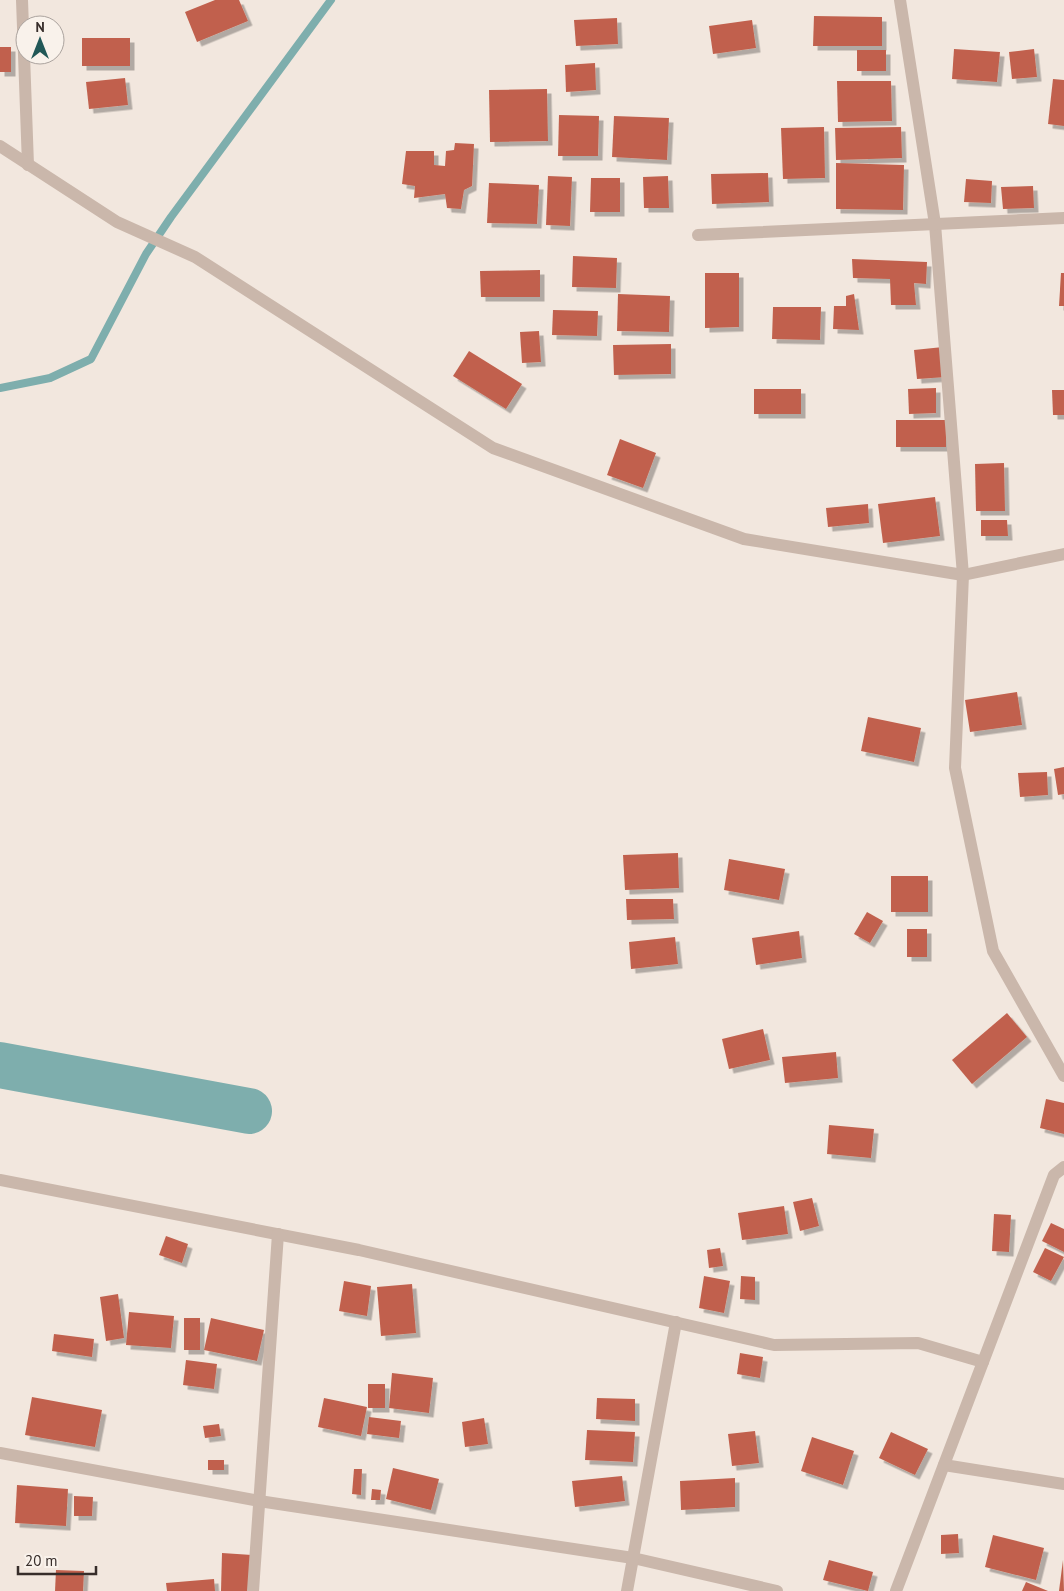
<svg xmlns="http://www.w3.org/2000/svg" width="1064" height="1591" viewBox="0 0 1064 1591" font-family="'PT Sans',sans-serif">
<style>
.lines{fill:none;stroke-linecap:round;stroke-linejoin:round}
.stream{stroke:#7eaead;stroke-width:8}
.river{stroke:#7eaead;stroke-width:46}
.building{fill:#c1614d;filter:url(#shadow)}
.minor{stroke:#cab7ab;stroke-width:12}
</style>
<defs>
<filter id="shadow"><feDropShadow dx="4.5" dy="4.5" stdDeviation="0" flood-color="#0004"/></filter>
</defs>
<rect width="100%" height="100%" fill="#f2e7de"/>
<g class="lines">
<polyline class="stream" points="0,388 50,378 91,359 146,254 171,217 331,0"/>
<polyline class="river" points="0,1065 249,1111"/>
</g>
<g class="building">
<polygon points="215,0 239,0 248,21 197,42 185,12"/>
<polygon points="814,16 882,17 882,46 813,46"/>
<polygon points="617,18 618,44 576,46 574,20"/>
<polygon points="752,20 756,48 713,54 709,26"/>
<rect x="82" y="38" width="48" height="28"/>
<rect x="0" y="47" width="11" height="25"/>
<polygon points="954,49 1000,52 997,82 952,79"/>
<polygon points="1034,49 1037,77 1012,79 1009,52"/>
<rect x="857" y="50" width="29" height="21"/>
<polygon points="595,63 596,90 566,92 565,65"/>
<polygon points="125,78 128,105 89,109 86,82"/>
<polygon points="1053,79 1064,80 1064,126 1048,124"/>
<polygon points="837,81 891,81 892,121 838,122"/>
<polygon points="547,89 548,141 490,142 489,90"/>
<polygon points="559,115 599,116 598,156 558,156"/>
<polygon points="614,116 669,118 667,160 612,157"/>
<polygon points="824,127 825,178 783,179 781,128"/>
<polygon points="901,127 902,158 836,160 835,128"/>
<polygon points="455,143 474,144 472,186 464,190 461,209 447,208 445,194 414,198 415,186 402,184 406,151 434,151 434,165 445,166 446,151 454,150"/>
<polygon points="836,163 904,165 903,210 836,209"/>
<polygon points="768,173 769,202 712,204 711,174"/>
<polygon points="548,176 572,177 570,226 546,225"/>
<polygon points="668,176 669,208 644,208 643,177"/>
<polygon points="591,178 620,178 620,212 590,212"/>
<polygon points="966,179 992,181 991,203 964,202"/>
<polygon points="489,183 539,185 537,224 487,223"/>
<polygon points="1033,186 1034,208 1003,209 1001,187"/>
<polygon points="573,256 617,258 616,288 572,287"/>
<polygon points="852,259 927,262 926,284 914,283 916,305 891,305 890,279 853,278"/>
<polygon points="540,270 540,297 481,297 480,271"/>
<polygon points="705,273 739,273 739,327 705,328"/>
<polygon points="1061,273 1064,273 1064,306 1059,306"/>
<polygon points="618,294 670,296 669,332 617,331"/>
<polygon points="854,294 859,330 833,329 834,306 846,306 846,296"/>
<polygon points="773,307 821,307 820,340 772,339"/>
<polygon points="553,310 598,311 597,336 552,335"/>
<polygon points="539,331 541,362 522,363 520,332"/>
<polygon points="671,344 671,374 614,375 613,345"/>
<polygon points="943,347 946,377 917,379 914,350"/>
<polygon points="469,351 522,384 506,409 453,376"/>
<polygon points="936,388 936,413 909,414 908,389"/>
<rect x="754" y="389" width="47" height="25"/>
<polygon points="1052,390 1064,390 1064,415 1053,415"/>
<rect x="896" y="420" width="50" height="27"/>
<polygon points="620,439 656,453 643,488 607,475"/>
<polygon points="1004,463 1005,511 976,511 975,464"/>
<polygon points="935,497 940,536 883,543 878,504"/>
<polygon points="868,504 869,523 828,527 826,508"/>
<polygon points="981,520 1007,520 1008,536 981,536"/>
<polygon points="1017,692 1022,725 970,732 965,700"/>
<polygon points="868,717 921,728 914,762 861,751"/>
<polygon points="1064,767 1064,794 1058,795 1054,769"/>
<polygon points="1047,772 1048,795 1020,797 1018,773"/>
<polygon points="678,853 679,888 625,890 623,855"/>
<polygon points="729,859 785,869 779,900 724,890"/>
<rect x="891" y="876" width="37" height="36"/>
<polygon points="626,899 673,899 674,919 627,920"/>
<polygon points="867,912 883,921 870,943 854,934"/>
<rect x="907" y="929" width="20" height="28"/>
<polygon points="799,931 802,958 756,965 752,938"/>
<polygon points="675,937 678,964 631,969 629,942"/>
<polygon points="1007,1013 1027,1037 972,1084 952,1060"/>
<polygon points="763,1029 770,1060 729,1069 722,1039"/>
<polygon points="836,1052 838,1078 785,1083 782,1057"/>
<polygon points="1046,1099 1064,1103 1064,1134 1040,1128"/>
<polygon points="829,1125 874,1129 871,1158 827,1154"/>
<polygon points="812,1198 819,1226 800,1231 793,1202"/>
<polygon points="784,1206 788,1234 742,1240 738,1213"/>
<polygon points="994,1214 1011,1215 1009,1252 992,1251"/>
<polygon points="1051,1223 1064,1229 1064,1252 1042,1241"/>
<polygon points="166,1236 188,1244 182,1263 159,1255"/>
<polygon points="720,1248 723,1266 709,1268 707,1250"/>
<polygon points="1045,1248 1064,1257 1051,1281 1033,1272"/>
<polygon points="704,1276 730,1281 724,1313 699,1308"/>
<polygon points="741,1276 755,1277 755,1300 740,1299"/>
<polygon points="344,1281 371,1286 367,1316 339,1311"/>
<polygon points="412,1284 416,1333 381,1336 377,1287"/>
<polygon points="118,1294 124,1338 106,1341 100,1297"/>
<polygon points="129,1312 174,1316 171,1348 126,1345"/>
<rect x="184" y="1318" width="16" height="32"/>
<polygon points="211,1318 264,1330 257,1361 204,1350"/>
<polygon points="54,1334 94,1339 92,1357 52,1351"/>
<polygon points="740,1353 763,1357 760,1378 737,1374"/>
<polygon points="186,1360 217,1364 214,1389 183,1385"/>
<polygon points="392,1373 433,1378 429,1413 389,1408"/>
<rect x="368" y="1384" width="17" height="24"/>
<polygon points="32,1397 102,1410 95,1447 25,1435"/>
<polygon points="324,1398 367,1407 361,1436 318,1427"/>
<polygon points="597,1398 635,1399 635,1421 596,1419"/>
<polygon points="369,1417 401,1421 399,1438 367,1434"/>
<polygon points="484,1418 488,1444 465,1447 462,1422"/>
<polygon points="219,1424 221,1436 205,1438 203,1426"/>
<polygon points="587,1430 635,1432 633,1462 585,1460"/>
<polygon points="755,1431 759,1463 732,1466 728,1434"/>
<polygon points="891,1432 928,1449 915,1475 879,1458"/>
<polygon points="812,1437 854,1451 843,1485 801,1471"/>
<rect x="208" y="1460" width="16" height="10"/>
<polygon points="393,1468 439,1479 431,1510 386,1499"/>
<polygon points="354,1469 362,1469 361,1495 352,1494"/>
<polygon points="622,1476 625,1501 575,1507 572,1481"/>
<polygon points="735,1478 735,1507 681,1510 680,1481"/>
<polygon points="17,1485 68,1489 66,1526 15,1523"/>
<polygon points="372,1489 381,1490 380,1500 371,1500"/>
<polygon points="74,1496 93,1497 92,1516 74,1516"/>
<polygon points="958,1534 959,1553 941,1554 941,1535"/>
<polygon points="993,1535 1044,1548 1036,1580 985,1567"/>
<polygon points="222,1553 252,1555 251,1591 221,1591"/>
<polygon points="829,1560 873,1572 868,1591 823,1580"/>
<polygon points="1063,1560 1064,1591 1059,1591"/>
<polygon points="56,1570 84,1571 83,1591 55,1591"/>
<polygon points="214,1579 215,1591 167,1591 166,1583"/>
<polygon points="1026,1582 1048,1591 1022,1591"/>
</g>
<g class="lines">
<g class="minor">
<polyline points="22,0 28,165"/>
<polyline points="900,0 935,224 963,575 955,768 993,951 1064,1076"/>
<polyline points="0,146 117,222 195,257 493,448 744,539 963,575 1064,554"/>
<polyline points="698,235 1064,218"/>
<polyline points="0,1180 359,1250 774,1345 918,1343 983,1362"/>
<polyline points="0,1453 259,1501 633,1558 777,1591"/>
<polyline points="944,1465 1064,1484"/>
<polyline points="253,1591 278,1234"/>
<polyline points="627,1591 676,1322"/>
<polyline points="896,1591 1054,1175 1064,1167"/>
</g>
</g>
<g transform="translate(40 40)"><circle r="24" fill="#f9f2eb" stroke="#aba39e"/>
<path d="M0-4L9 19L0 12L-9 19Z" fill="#215857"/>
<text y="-8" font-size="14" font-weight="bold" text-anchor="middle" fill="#372d2a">N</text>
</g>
<path d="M18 1566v8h78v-8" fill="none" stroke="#372d2a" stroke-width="2.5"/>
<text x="25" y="1566" font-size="15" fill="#372d2a" stroke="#f9f2eb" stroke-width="4" paint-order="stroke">20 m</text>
</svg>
